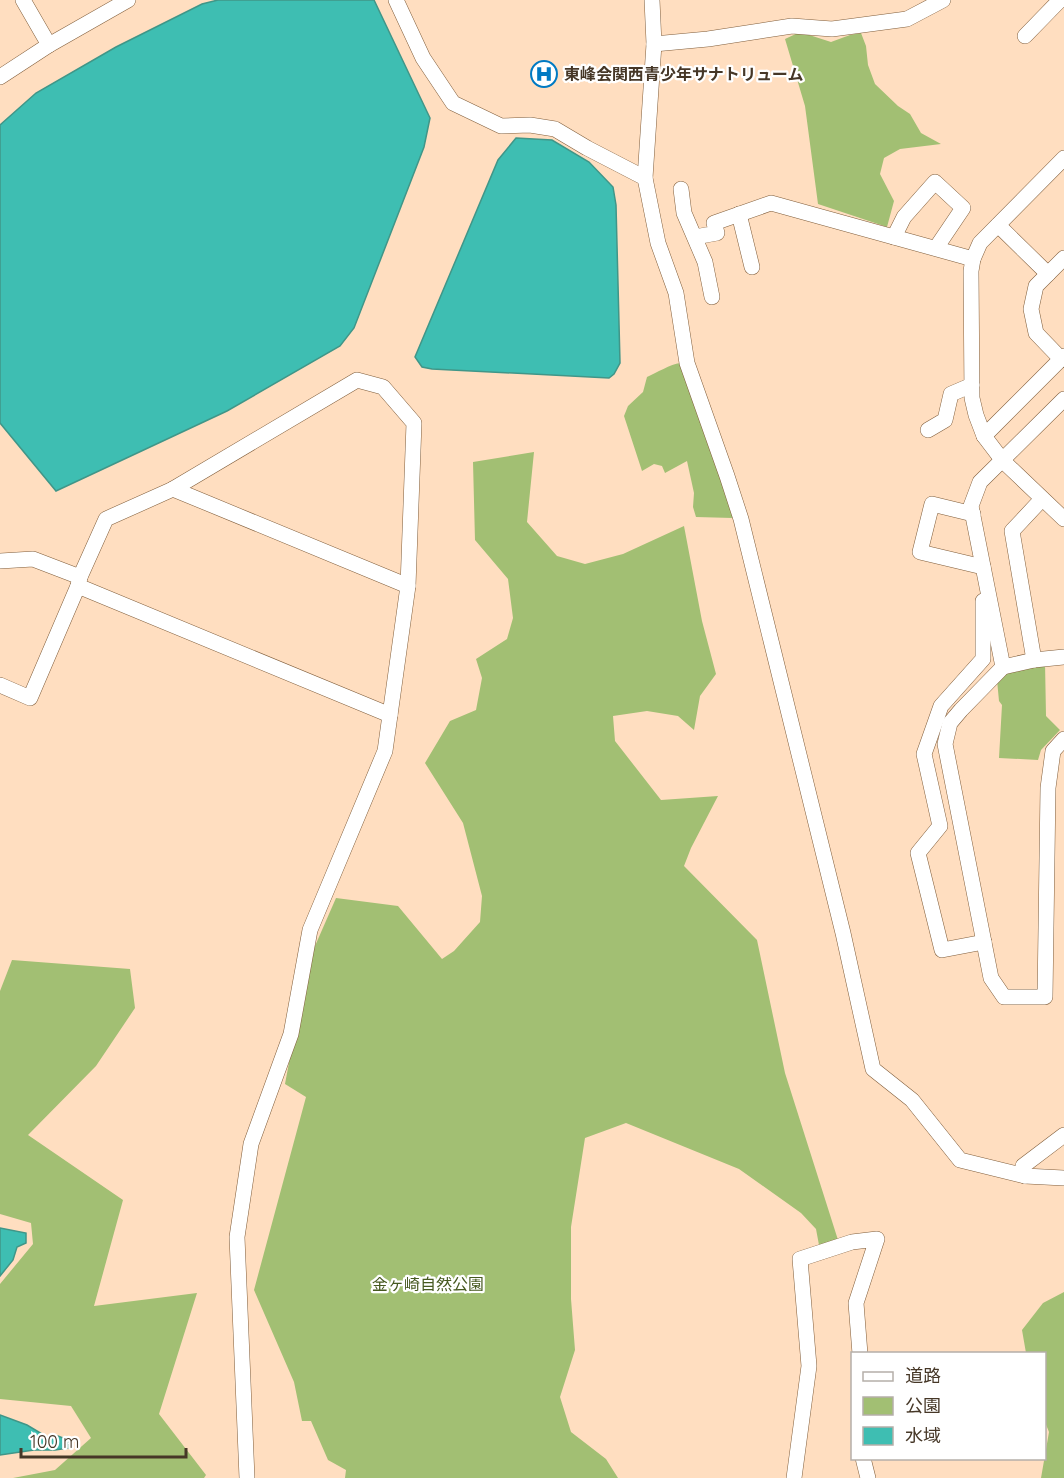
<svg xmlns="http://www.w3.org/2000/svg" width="1064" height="1478" viewBox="0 0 1064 1478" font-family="Quicksand,'Noto Sans JP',sans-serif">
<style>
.green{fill:#a2bf73}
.water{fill:#3ebeb2;stroke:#409688;stroke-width:1.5}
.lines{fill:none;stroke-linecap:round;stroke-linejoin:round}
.minor-casing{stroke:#815e3b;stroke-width:16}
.minor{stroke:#fff;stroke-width:15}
.labels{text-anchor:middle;stroke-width:4.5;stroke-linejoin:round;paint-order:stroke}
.poi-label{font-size:16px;font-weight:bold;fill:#463727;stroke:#fff;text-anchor:start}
.park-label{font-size:16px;fill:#465920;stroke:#fff}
</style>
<rect width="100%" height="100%" fill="#ffdec0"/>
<g class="green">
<polygon points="800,32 831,42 850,35 861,33 866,46 868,65 875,84 898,106 910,114 921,133 941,144 900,149 884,158 880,174 894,201 887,227 818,204 805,106 785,39"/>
<path d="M680 363 700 413 733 518 696 517 693 507 694 493 687 461 665 473 662 466 654 464 642 471 624 416 628 406 643 392 647 377C656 373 671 364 680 363Z"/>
<polygon points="534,452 527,522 557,556 585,564 623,554 684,526 702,621 716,674 700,696 694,730 678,716 647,711 613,716 615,741 661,800 718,796 691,848 684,866 757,940 785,1073 838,1240 819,1245 816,1229 801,1213 739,1169 626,1123 585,1138 571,1227 571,1299 575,1350 560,1397 571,1432 606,1459 618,1478 345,1478 346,1470 328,1460 311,1421 302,1421 294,1382 254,1290 306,1097 285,1084 308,962 336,898 398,906 442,959 454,951 480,922 482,896 463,823 425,763 450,721 476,710 482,678 476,659 507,639 513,618 508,579 475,540 473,462"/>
<polygon points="1045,662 1046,716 1060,730 1041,750 1038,760 999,758 1002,705 999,701 997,680 1008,671"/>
<polygon points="12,960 130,969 135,1008 96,1066 28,1135 123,1200 94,1306 197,1293 159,1414 206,1475 204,1478 13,1478 55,1470 91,1438 71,1406 0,1399 0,1284 33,1244 31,1223 0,1214 0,991"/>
<polygon points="1064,1292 1064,1478 1041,1478 1049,1432 1045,1422 1044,1354 1026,1353 1022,1330 1043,1303"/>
</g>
<g class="water">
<polygon points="218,0 374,0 430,118 424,147 354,328 340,346 227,411 56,491 0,423 0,125 36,93 116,47 202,4"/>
<polygon points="516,138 552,140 589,162 613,187 616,205 620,363 614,374 609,378 432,369 422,367 415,357 498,160"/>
<polygon points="0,1228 26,1233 26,1243 17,1247 13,1260 0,1276"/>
<polygon points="0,1415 27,1425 47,1437 58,1436 68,1440 68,1448 55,1450 34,1450 0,1455"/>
</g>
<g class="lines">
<defs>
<g id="minor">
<polyline points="23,0 49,45"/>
<polyline points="396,0 423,58 453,103 501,126 530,125 555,129 587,148 645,178"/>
<polyline points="652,0 654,44 645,178 658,243 676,293 687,363 727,476 741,519 843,933 873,1069 912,1100 960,1160 1025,1176 1064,1178"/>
<polyline points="1025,36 1060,0"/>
<polyline points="654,44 708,39 792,26 832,29 907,19 943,0"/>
<polyline points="0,77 49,45 128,0"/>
<polyline points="1064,158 980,243 973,259 971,271 972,398 976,415 984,436 1003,461 1064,519"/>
<polyline points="681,189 684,213 705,262 712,297"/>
<polyline points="739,214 752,267"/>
<polyline points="998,225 1048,274"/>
<polyline points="695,237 717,233 714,223 771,203 973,259"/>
<polyline points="894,237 904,217 935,182 963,208 936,248"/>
<polyline points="1061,359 1036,333 1031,309 1036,286 1064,258"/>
<polyline points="1064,399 980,482 971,506 1003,667 961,710 950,723 945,744 991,978 1004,997 1045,997 1048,788 1053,751 1064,739"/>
<polyline points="928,430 945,420 951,394 972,385"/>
<polyline points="984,436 1064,356"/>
<polyline points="173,489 408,586"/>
<polyline points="973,514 932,504 920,552 983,567"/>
<polyline points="0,561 33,559 80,577"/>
<polyline points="78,586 390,715"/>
<polyline points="983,601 983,659 941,706 924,754 940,826 918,853 942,950 984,942"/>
<polyline points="1034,660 1012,531 1042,499"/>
<polyline points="1003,667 1034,660 1064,657"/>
<polyline points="0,685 30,698 78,586 80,577 106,519 173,489 357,380 383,387 414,423 408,586 385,751 310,930 291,1034 251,1144 237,1237 247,1478"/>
<polyline points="1025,1176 1023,1166 1064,1135"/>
<polyline points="863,1458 868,1478"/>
<polyline points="794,1478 809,1366 800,1259 852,1242 877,1239 856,1303 860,1354"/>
</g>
</defs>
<use href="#minor" class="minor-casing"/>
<use href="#minor" class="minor"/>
</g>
<defs>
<symbol id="hospital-ring" viewBox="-11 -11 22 22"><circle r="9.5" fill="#fff" stroke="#007ac3" stroke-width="1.5"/><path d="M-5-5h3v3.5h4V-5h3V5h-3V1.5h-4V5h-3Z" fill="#007ac3"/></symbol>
</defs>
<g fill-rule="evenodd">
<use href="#hospital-ring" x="529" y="59" width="30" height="30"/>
</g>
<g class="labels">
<g class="poi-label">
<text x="564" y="80">東峰会関西青少年サナトリューム</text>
</g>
<g class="park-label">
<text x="428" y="1290">金ヶ崎自然公園</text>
</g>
</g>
<rect x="851" y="1352" width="195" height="108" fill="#ffffff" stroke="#b5afa9" stroke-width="1.5"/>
<rect x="863" y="1372" width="30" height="9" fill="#ffffff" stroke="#b5afa9" stroke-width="1.5"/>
<text x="905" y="1382" font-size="18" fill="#463727">道路</text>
<rect x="863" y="1397" width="30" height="18" fill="#a2bf73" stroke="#b5afa9" stroke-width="1.5"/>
<text x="905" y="1412" font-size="18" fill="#463727">公園</text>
<rect x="863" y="1427" width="30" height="18" fill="#3ebeb2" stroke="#b5afa9" stroke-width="1.5"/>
<text x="905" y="1442" font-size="18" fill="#463727">水域</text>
<path d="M21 1448v9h165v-9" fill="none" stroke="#463727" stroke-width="3"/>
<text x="30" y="1448" font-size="18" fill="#463727" stroke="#ffffff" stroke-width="4.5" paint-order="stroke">100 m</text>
</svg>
